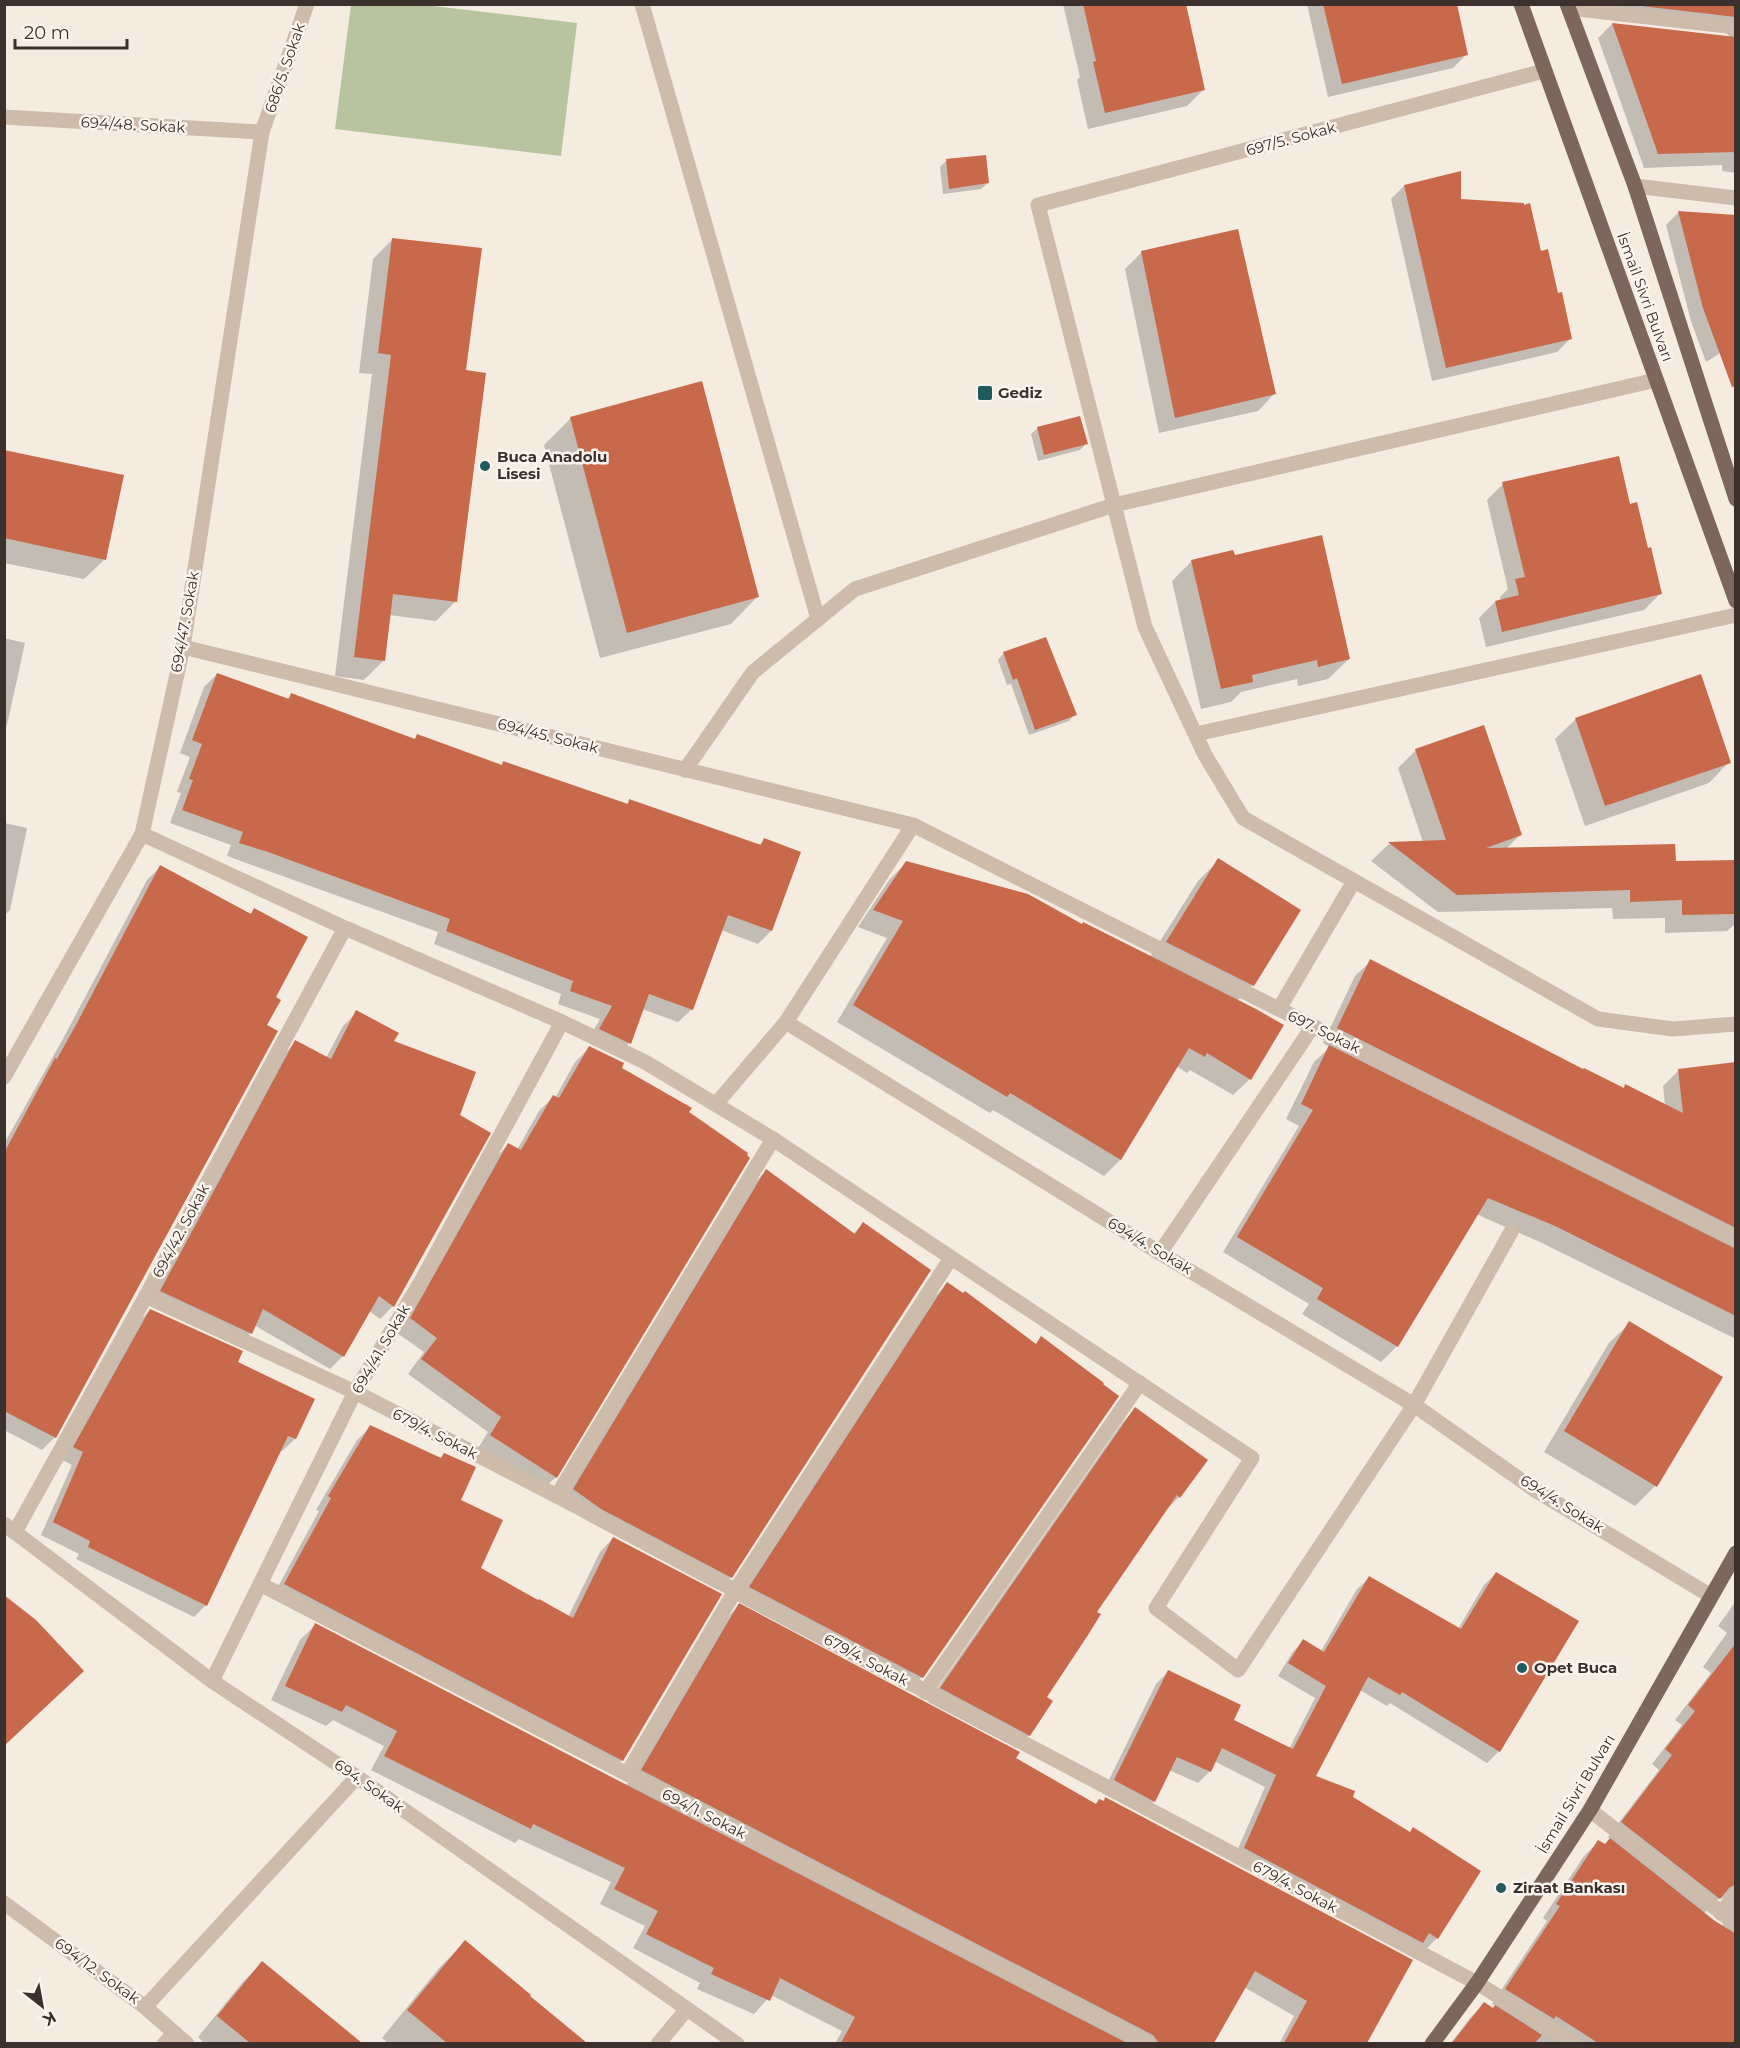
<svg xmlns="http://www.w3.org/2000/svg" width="1740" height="2048" viewBox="0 0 1740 2048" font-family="Montserrat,sans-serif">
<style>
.green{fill:#b8c4a0}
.shadow{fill:#0003;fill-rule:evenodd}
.building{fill:#c8694b}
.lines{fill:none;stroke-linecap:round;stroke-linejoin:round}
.minor{stroke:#cdbbac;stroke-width:15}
.major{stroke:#7d675c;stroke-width:15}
.poi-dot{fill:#1f5a5e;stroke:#fbf5ee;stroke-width:2}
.labels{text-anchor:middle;stroke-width:5;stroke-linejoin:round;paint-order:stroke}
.street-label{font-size:15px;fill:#3b302b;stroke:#fbf5ee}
.poi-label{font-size:15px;font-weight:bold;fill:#3b302b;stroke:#fbf5ee;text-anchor:start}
</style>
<rect width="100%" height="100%" fill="#f4ebe1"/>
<polygon class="green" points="351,5 425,5 577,23 561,156 335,129"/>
<g class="shadow">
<polygon points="1063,4 1184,4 1204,89 1187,106 1088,129 1077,80 1080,77"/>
<polygon points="1307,4 1451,4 1467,54 1453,68 1328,97"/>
<polygon points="1586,4 1736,4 1736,173 1722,171 1722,165 1644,168 1598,38 1612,24 1732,38 1723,31"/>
<polygon points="946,161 988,183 981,189 943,194 940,167"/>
<polygon points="1404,186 1459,201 1540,252 1557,295 1571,338 1557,352 1432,381 1391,199"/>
<polygon points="1678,213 1735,216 1736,343 1706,362 1691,321 1666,225"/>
<polygon points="393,239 465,372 456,601 436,621 389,615 384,660 364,680 335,676 372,374 359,373 373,259"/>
<polygon points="1142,252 1274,394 1258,411 1159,433 1125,269"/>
<polygon points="571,418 757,597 731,624 600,658 544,445"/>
<polygon points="1038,428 1086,444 1080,450 1038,461 1031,434"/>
<polygon points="4,452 105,559 84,579 4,563"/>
<polygon points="1503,484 1629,506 1647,550 1660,594 1644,610 1486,647 1479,618 1495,602 1501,601 1500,597 1508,589 1487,500"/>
<polygon points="1234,557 1349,659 1328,679 1298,686 1297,679 1241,692 1231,702 1201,709 1172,581 1192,561"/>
<polygon points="4,638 25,643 7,725 4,728"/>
<polygon points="1004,653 1075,714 1069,721 1029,735 1011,684 1007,685 998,660"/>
<polygon points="217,674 286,700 291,695 413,740 418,736 501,766 504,763 626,805 630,801 759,845 764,840 771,931 758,944 721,930 692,1009 678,1022 642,1009 629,1043 616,1056 587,1042 600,1019 558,1004 561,994 434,944 438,932 227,856 231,845 170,823 181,793 177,792 190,757 180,753 204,687"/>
<polygon points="1576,719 1729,762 1709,783 1585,826 1555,739"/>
<polygon points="1416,750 1520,835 1506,849 1674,863 1736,861 1736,923 1727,931 1665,933 1665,918 1613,919 1612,908 1438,912 1371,861 1389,844 1423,842 1398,768"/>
<polygon points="4,823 27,828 10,910 4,916"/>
<polygon points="1219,860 1253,985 1237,1001 1250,1079 1233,1095 1190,1070 1187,1073 1176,1066 1120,1160 1104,1176 993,1110 990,1113 837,1022 887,938 858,927 889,880 906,863 1082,925 1150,957 1198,881"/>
<polygon points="160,867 250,915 254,910 273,998 55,1437 42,1450 4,1430 4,1144 64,1037 147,880"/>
<polygon points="1371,961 1583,1071 1623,1089 1626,1086 1665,1105 1663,1086 1678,1071 1736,1063 1736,1339 1540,1242 1476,1214 1397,1346 1381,1362 1302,1314 1309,1304 1223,1252 1299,1126 1286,1119 1314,1062 1330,1047 1323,1043 1355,976"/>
<polygon points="357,1012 392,1042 393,1306 380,1319 369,1311 343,1356 330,1369 254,1325 250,1333 237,1346 147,1305 282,1056 296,1042 326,1058 343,1026"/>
<polygon points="589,1048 556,1477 541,1491 477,1450 488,1432 408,1374 424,1352 397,1333 494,1159 508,1145 517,1150 539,1111 553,1097 555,1098 575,1062"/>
<polygon points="766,1171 853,1234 863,1224 731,1577 718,1590 588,1521 561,1503 753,1184"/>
<polygon points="948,1283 1035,1345 1041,1338 1117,1396 921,1678 908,1691 737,1601 934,1297"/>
<polygon points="150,1310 236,1363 313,1400 295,1439 282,1451 280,1450 206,1605 194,1617 76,1559 79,1554 41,1535 72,1465 62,1460 138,1323"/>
<polygon points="1630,1323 1655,1486 1635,1506 1544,1452 1609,1343"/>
<polygon points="1135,1409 1179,1497 1166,1510 1095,1612 1045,1697 1029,1735 1016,1748 928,1702 1122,1423"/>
<polygon points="371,1427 479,1568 568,1617 600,1552 613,1538 622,1760 609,1773 272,1598 319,1511 316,1510 357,1440"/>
<polygon points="1496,1573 1499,1751 1487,1763 1390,1703 1387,1706 1360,1690 1314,1777 1351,1798 1437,1938 1425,1950 1233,1860 1265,1787 1214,1761 1210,1771 1198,1783 1169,1770 1154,1801 1143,1813 1103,1792 1156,1684 1168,1672 1232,1721 1289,1749 1315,1698 1278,1676 1292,1653 1303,1641 1321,1651 1357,1589 1369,1578 1458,1629 1484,1585"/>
<path d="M1736 1601V2044H1450L1470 2018 1484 2004 1492 2010 1496 2006 1492 2004 1547 1921 1543 1918 1584 1856 1598 1842 1604 1846 1611 1839 1608 1837 1659 1770 1652 1764 1682 1725 1675 1720 1711 1673 1703 1667 1727 1633 1718 1626ZM1723 1898 1729 1901 1732 1911 1721 1927 1704 1913 1718 1899Z"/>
<polygon points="739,1605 1095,1805 1099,1800 1103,1802 1106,1799 1411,1961 1365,2044 1279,2044 1294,2016 1244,1987 1212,2044 835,2044 842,2031 771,1995 754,2014 697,1989 700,1983 633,1948 645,1926 600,1904 611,1882 519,1839 515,1843 371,1770 384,1746 333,1720 326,1726 271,1700 300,1640 315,1625 626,1786 725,1620"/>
<polygon points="465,1942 585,2044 389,2044 382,2038 439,1968"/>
<polygon points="262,1963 351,2036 345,2044 205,2044 198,2037 242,1983"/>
</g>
<g class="building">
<polygon points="1083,4 1186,4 1205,90 1105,113 1093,62 1096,61"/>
<polygon points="1323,4 1457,4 1468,55 1342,84"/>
<polygon points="1624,4 1736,4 1736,17"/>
<polygon points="1612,23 1736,37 1736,152 1658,154"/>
<polygon points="986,155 989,183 949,189 946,159"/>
<polygon points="1461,171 1461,199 1524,203 1524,205 1530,203 1541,251 1548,249 1558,293 1562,292 1572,339 1446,368 1404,185"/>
<polygon points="1678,211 1736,215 1736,386 1732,387 1703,308"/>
<polygon points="1238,229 1276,394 1175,418 1141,251"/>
<polygon points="392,238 482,248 466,370 486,373 457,602 393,594 385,661 354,657 391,355 378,353"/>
<polygon points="702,381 759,597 627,633 570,417"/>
<polygon points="1080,416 1088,444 1044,455 1037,427"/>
<polygon points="4,450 124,475 106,560 4,538"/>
<polygon points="1619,456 1630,504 1637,502 1648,548 1651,547 1662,594 1502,632 1495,601 1519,595 1515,579 1525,577 1502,482"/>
<polygon points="1322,535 1350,659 1318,667 1317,660 1252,675 1253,682 1221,689 1191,560 1233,550 1235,555"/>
<polygon points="1046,637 1077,715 1035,730 1017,678 1013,680 1003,652"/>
<polygon points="217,673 289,699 291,693 415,739 417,734 502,765 503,761 628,804 629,799 761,845 764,838 801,852 772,931 728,915 693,1010 649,994 631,1044 599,1029 612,1006 570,991 573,981 446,931 450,919 268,852 239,843 243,832 182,810 193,780 189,779 202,744 192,740"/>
<polygon points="1701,674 1731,763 1605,806 1575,718"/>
<polygon points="1484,725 1522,835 1486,848 1675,844 1676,861 1736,860 1736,914 1682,915 1682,900 1630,902 1630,890 1457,895 1388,842 1446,840 1415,749"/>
<polygon points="1218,858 1301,910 1254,986 1166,942"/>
<polygon points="906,861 1028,894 1082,924 1083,922 1256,1009 1284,1025 1251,1080 1207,1053 1205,1057 1189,1048 1121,1160 1010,1093 1007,1097 853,1005 903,921 873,910"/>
<polygon points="160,865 251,914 254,908 308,937 276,997 281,1000 267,1025 278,1031 56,1438 4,1411 4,1153 55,1058 57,1059 77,1023"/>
<polygon points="1370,959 1583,1069 1584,1068 1624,1088 1625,1084 1683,1113 1678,1069 1736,1062 1736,1228 1337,1028"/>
<polygon points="356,1010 399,1033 394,1041 476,1072 460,1115 491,1133 394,1307 379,1296 344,1357 263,1309 252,1334 160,1291 295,1040 331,1059"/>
<polygon points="1329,1045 1736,1249 1736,1316 1555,1226 1488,1198 1398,1347 1317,1299 1323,1288 1237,1237 1313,1110 1301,1104"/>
<polygon points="589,1046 624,1063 622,1068 692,1108 689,1112 748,1153 747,1155 750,1158 557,1478 490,1435 501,1417 421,1359 437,1338 410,1318 508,1143 521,1150 553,1095 559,1098"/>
<polygon points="766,1169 855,1234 863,1222 931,1270 732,1578 601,1509 573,1489"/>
<polygon points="947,1282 963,1293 965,1291 1036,1344 1041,1336 1104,1383 1103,1384 1119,1396 923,1678 749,1587"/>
<polygon points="150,1309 243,1351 238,1362 315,1399 296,1439 288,1436 207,1606 88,1547 90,1541 53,1522 83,1452 73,1447"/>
<polygon points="1629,1321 1723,1377 1657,1487 1564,1431"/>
<polygon points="1135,1407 1208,1460 1180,1498 1177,1495 1097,1612 1101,1614 1088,1635 1047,1697 1053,1701 1030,1736 940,1688"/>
<polygon points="370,1425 441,1458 444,1453 476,1467 461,1500 503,1520 481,1568 538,1600 539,1599 573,1618 613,1537 722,1594 623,1761 284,1584 331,1498 328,1496"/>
<polygon points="1496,1572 1579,1621 1500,1752 1402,1692 1400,1695 1368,1677 1316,1776 1355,1791 1353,1797 1410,1832 1413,1827 1481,1871 1438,1939 1429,1933 1423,1943 1244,1848 1276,1775 1222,1748 1211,1772 1177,1757 1155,1802 1114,1780 1168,1670 1241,1705 1234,1720 1293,1749 1326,1686 1288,1663 1303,1639 1324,1652 1369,1576 1461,1629"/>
<polygon points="4,1595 36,1620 84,1671 4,1746"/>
<polygon points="739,1603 1020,1752 1016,1758 1096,1804 1099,1799 1104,1801 1105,1797 1413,1960 1367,2043 1284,2043 1307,2001 1255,1971 1214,2043 1159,2043 1153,2035 641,1770"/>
<polygon points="315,1623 623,1783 1127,2043 841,2043 855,2017 780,1978 770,2001 711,1974 714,1968 646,1934 658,1911 614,1889 625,1868 533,1824 531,1829 384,1756 397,1731 346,1705 342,1712 285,1686"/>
<polygon points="1736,1643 1736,1884 1729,1888 1720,1899 1621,1822 1672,1755 1665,1749 1695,1711 1688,1705"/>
<polygon points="1610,1838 1715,1921 1736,1934 1736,2043 1598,2043 1556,2016 1554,2019 1505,1989 1560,1906 1556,1904 1598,1840 1605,1844"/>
<polygon points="465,1940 531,1995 530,1996 587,2043 447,2043 407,2010"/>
<polygon points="262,1961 362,2043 250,2043 217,2016"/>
<polygon points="1484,2002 1493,2008 1495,2005 1542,2035 1535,2043 1452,2043"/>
</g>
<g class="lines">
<g class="minor">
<polyline points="642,4 818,619"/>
<polyline points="1569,8 1736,27"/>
<polyline points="1544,71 1038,205 1145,627 1205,755 1243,818 1598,1019 1673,1029 1736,1024"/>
<polyline points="4,117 262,132"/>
<polyline points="1635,186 1736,198"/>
<polyline points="183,647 913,825 1736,1239"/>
<polyline points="1196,734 1736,615"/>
<polyline points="685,770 753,672 855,589 1114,505 1656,380"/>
<polyline points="913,825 786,1022 1160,1253 1414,1405 1535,1490 1711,1596"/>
<polyline points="142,834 345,928 562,1022 645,1062 773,1139 1252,1458 1156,1608 1238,1670 1414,1405 1511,1232"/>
<polyline points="1279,1009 1354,881"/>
<polyline points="4,1077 142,834 183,647 262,132 307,4"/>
<polyline points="716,1104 786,1022"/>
<polyline points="1160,1253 1313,1026"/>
<polyline points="146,1296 355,1392 557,1496 1477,1983 1575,2044"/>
<polyline points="557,1496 773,1139"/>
<polyline points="4,1524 212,1681 357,1777 737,2044"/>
<polyline points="15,1532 146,1296 345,928"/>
<polyline points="260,1584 1149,2044"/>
<polyline points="212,1681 355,1392 423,1278 562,1022"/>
<polyline points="925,1692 1140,1383"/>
<polyline points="627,1774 735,1591 951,1258"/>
<polyline points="1590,1810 1736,1924"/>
<polyline points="4,1903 145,2007 187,2044"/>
<polyline points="1721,1913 1736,1894"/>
<polyline points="145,2007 357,1777"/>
<polyline points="164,2044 175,2033"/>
<polyline points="658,2044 687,2009"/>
</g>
<g class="major">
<polyline points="1521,4 1736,601"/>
<polyline points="1567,4 1635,186 1736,499"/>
<polyline points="1432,2044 1477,1983 1590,1810 1736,1553"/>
</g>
</g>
<g class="poi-dot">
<rect x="977" y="385" width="16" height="16" rx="3"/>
<circle cx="485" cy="466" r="6"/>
<circle cx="1522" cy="1668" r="6"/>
<circle cx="1501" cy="1888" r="6"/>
</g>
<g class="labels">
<g class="street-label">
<text transform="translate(285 68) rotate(-71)" y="5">686/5. Sokak</text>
<text transform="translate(133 125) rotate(3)" y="5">694/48. Sokak</text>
<text transform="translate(1291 139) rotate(-15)" y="5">697/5. Sokak</text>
<text transform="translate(1645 297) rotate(70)" y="5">İsmail Sivri Bulvarı</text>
<text transform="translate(185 622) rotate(-80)" y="5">694/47. Sokak</text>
<text transform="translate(548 736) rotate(14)" y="5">694/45. Sokak</text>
<text transform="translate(1324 1032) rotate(26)" y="5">697. Sokak</text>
<text transform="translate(181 1231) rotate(-62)" y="5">694/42. Sokak</text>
<text transform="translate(1150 1246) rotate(31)" y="5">694/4. Sokak</text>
<text transform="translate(381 1349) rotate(-60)" y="5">694/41. Sokak</text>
<text transform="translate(435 1434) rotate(27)" y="5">679/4. Sokak</text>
<text transform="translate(1562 1504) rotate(32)" y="5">694/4. Sokak</text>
<text transform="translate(866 1660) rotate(28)" y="5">679/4. Sokak</text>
<text transform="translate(369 1786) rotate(35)" y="5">694. Sokak</text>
<text transform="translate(1576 1794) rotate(-59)" y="5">İsmail Sivri Bulvarı</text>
<text transform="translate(704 1814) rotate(27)" y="5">694/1. Sokak</text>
<text transform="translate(1295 1887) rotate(28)" y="5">679/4. Sokak</text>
<text transform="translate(97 1971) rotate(36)" y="5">694/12. Sokak</text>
</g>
<g class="poi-label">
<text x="998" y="398">Gediz</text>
<text x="497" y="462">Buca Anadolu<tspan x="497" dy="17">Lisesi</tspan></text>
<text x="1534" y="1673">Opet Buca</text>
<text x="1513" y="1893">Ziraat Bankası</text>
</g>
</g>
<rect width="1740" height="2048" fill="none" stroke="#3b302b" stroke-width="12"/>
<g transform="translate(42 2006) rotate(149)" stroke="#fbf5ee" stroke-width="4.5" paint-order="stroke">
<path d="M0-4.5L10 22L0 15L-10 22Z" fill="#3b302b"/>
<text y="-9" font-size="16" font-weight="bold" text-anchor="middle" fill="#3b302b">K</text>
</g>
<path d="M15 39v9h112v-9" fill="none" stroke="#3b302b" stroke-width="3"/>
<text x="24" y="39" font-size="18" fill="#3b302b" stroke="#fbf5ee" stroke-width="4.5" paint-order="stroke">20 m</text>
</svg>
